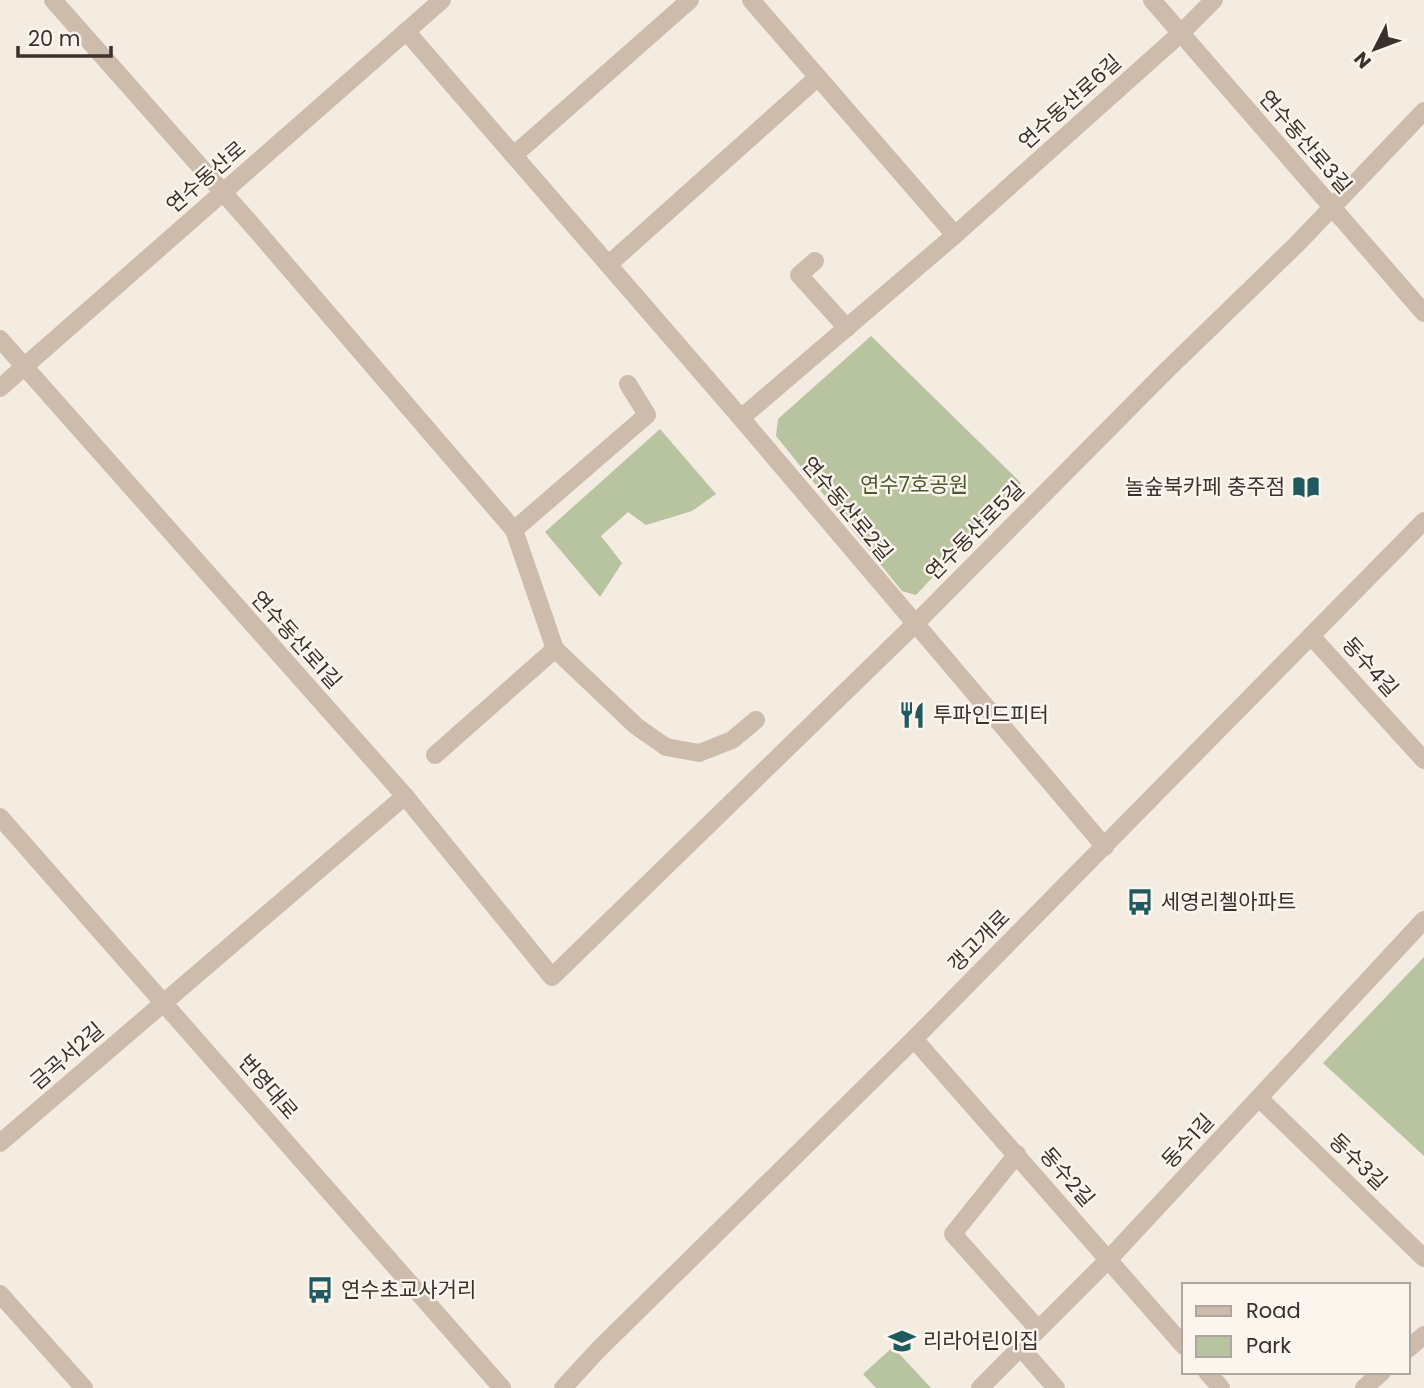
<svg xmlns="http://www.w3.org/2000/svg" width="1424" height="1388" viewBox="0 0 1424 1388" font-family="Poppins,'Noto Sans KR',sans-serif">
<style>
.green{fill:#b8c4a0}
.lines{fill:none;stroke-linecap:round;stroke-linejoin:round}
.service{stroke:#cdbbac;stroke-width:18}
.minor{stroke:#cdbbac;stroke-width:18}
.tertiary{stroke:#cdbbac;stroke-width:18}
.labels{text-anchor:middle;stroke-width:5;stroke-linejoin:round;paint-order:stroke}
.street-label{font-size:21px;fill:#3b302b;stroke:#fbf5ee}
.park-label{font-size:21px;fill:#4a5a2e;stroke:#fbf5ee}
.poi-label{font-size:21px;fill:#3b302b;stroke:#fbf5ee;text-anchor:start}
</style>
<rect width="100%" height="100%" fill="#f4ebe1"/>
<g class="green">
<polygon points="871,336 1021,483 916,595 902,591 776,436 778,419"/>
<polygon points="660,429 716,494 692,511 646,525 628,512 601,536 622,563 600,597 545,532"/>
<polygon points="1424,957 1424,1156 1323,1063"/>
<polygon points="893,1347 931,1388 876,1388 863,1374"/>
</g>
<g class="lines">
<g class="service">
<polyline points="53,0 251,224 514,530 647,415 628,384"/>
<polyline points="815,261 799,275 847,328"/>
<polyline points="514,530 555,649 636,726 666,747 699,753 732,740 756,720"/>
<polyline points="435,755 555,649"/>
<polyline points="1017,1154 953,1234 1038,1329"/>
<polyline points="1020,1347 1056,1388"/>
</g>
<g class="minor">
<polyline points="751,0 955,235"/>
<polyline points="1152,0 1424,313"/>
<polyline points="406,31 741,418 1105,847"/>
<polyline points="514,155 690,0"/>
<polyline points="609,264 818,77"/>
<polyline points="0,339 405,796 552,977 914,625 1167,370 1298,243 1424,111"/>
<polyline points="0,388 442,0"/>
<polyline points="741,418 955,235 1181,33 1214,0"/>
<polyline points="1311,636 1424,760"/>
<polyline points="914,1039 1184,1346"/>
<polyline points="1259,1098 1424,1258"/>
<polyline points="0,1143 405,796"/>
<polyline points="0,1294 84,1388"/>
<polyline points="1408,1349 1424,1335"/>
<polyline points="1207,1372 1221,1388"/>
<polyline points="980,1388 1108,1260 1424,920"/>
<polyline points="1364,1388 1382,1372"/>
</g>
<g class="tertiary">
<polyline points="0,817 502,1388"/>
<polyline points="563,1388 598,1350 914,1039 1424,521"/>
</g>
</g>
<defs>
<symbol id="library-bare" viewBox="-9 -9 18 18"><path d="M-6-4Q-3-5.5-.7-3.5V5Q-3 3-6 4ZM6-4Q3-5.5 .7-3.5V5Q3 3 6 4Z" fill="#1f5a5e" stroke="#fbf5ee" stroke-width="2.5" paint-order="stroke"/></symbol>
<symbol id="restaurant-bare" viewBox="-9 -9 18 18"><path d="M-5-6h1v4h1v-4h1v4h1v-4h1v5L-1.5 .5V6h-2V.5L-5-1ZM5-6V6H3V1.5H1.5Q1.5-4 5-6Z" fill="#1f5a5e" stroke="#fbf5ee" stroke-width="2.5" paint-order="stroke"/></symbol>
<symbol id="bus-bare" viewBox="-9 -9 18 18"><path d="M-5-6H5V4H4V6H2V4H-2V6H-4V4H-5ZM-3.5-4V0h7V-4ZM-3.5 1.2v1.5H-2V1.2ZM2 1.2v1.5H3.5V1.2Z" fill="#1f5a5e" stroke="#fbf5ee" stroke-width="2.5" paint-order="stroke"/></symbol>
<symbol id="school-bare" viewBox="-9 -9 18 18"><path d="M0-5L7-2L0 1L-7-2ZM-4 1L0 2.5L4 1V4Q0 6-4 4Z" fill="#1f5a5e" stroke="#fbf5ee" stroke-width="2.5" paint-order="stroke"/></symbol>
</defs>
<g fill-rule="evenodd">
<use href="#library-bare" x="1287" y="468" width="38" height="38"/>
<use href="#restaurant-bare" x="893" y="696" width="38" height="38"/>
<use href="#bus-bare" x="1121" y="883" width="38" height="38"/>
<use href="#bus-bare" x="301" y="1271" width="38" height="38"/>
<use href="#school-bare" x="883" y="1322" width="38" height="38"/>
</g>
<g class="labels">
<g class="street-label">
<text transform="translate(1070 102) rotate(-42)" y="7">연수동산로6길</text>
<text transform="translate(1305 142) rotate(49)" y="7">연수동산로3길</text>
<text transform="translate(206 177) rotate(-41)" y="7">연수동산로</text>
<text transform="translate(847 509) rotate(50)" y="7">연수동산로2길</text>
<text transform="translate(975 531) rotate(-45)" y="7">연수동산로5길</text>
<text transform="translate(296 640) rotate(48)" y="7">연수동산로1길</text>
<text transform="translate(1370 667) rotate(48)" y="7">동수4길</text>
<text transform="translate(979 941) rotate(-45)" y="7">갱고개로</text>
<text transform="translate(67 1056) rotate(-41)" y="7">금곡서2길</text>
<text transform="translate(268 1087) rotate(49)" y="7">번영대로</text>
<text transform="translate(1188 1141) rotate(-47)" y="7">동수1길</text>
<text transform="translate(1358 1162) rotate(44)" y="7">동수3길</text>
<text transform="translate(1067 1177) rotate(49)" y="7">동수2길</text>
</g>
<g class="park-label">
<text x="914" y="492">연수7호공원</text>
</g>
<g class="poi-label">
<text x="1285" y="494" text-anchor="end">놀숲북카페 충주점</text>
<text x="933" y="722">투파인드피터</text>
<text x="1161" y="909">세영리첼아파트</text>
<text x="341" y="1297">연수초교사거리</text>
<text x="923" y="1348">리라어린이집</text>
</g>
</g>
<rect x="1182" y="1283" width="228" height="91" fill="#fbf5ee" stroke="#aea6a0" stroke-width="2"/>
<rect x="1196" y="1306" width="35" height="10" fill="#cdbbac" stroke="#aea6a0" stroke-width="2"/>
<text x="1246" y="1318" font-size="21" fill="#3b302b">Road</text>
<rect x="1196" y="1336" width="35" height="21" fill="#b8c4a0" stroke="#aea6a0" stroke-width="2"/>
<text x="1246" y="1353" font-size="21" fill="#3b302b">Park</text>
<g transform="translate(1375 49) rotate(228)" stroke="#fbf5ee" stroke-width="5" paint-order="stroke">
<path d="M0-5L12 26L0 18L-12 26Z" fill="#3b302b"/>
<text y="-10" font-size="19" font-weight="bold" text-anchor="middle" fill="#3b302b">N</text>
</g>
<path d="M18 46v10h93v-10" fill="none" stroke="#3b302b" stroke-width="3.5"/>
<text x="28" y="46" font-size="21" fill="#3b302b" stroke="#fbf5ee" stroke-width="5" paint-order="stroke">20 m</text>
</svg>
